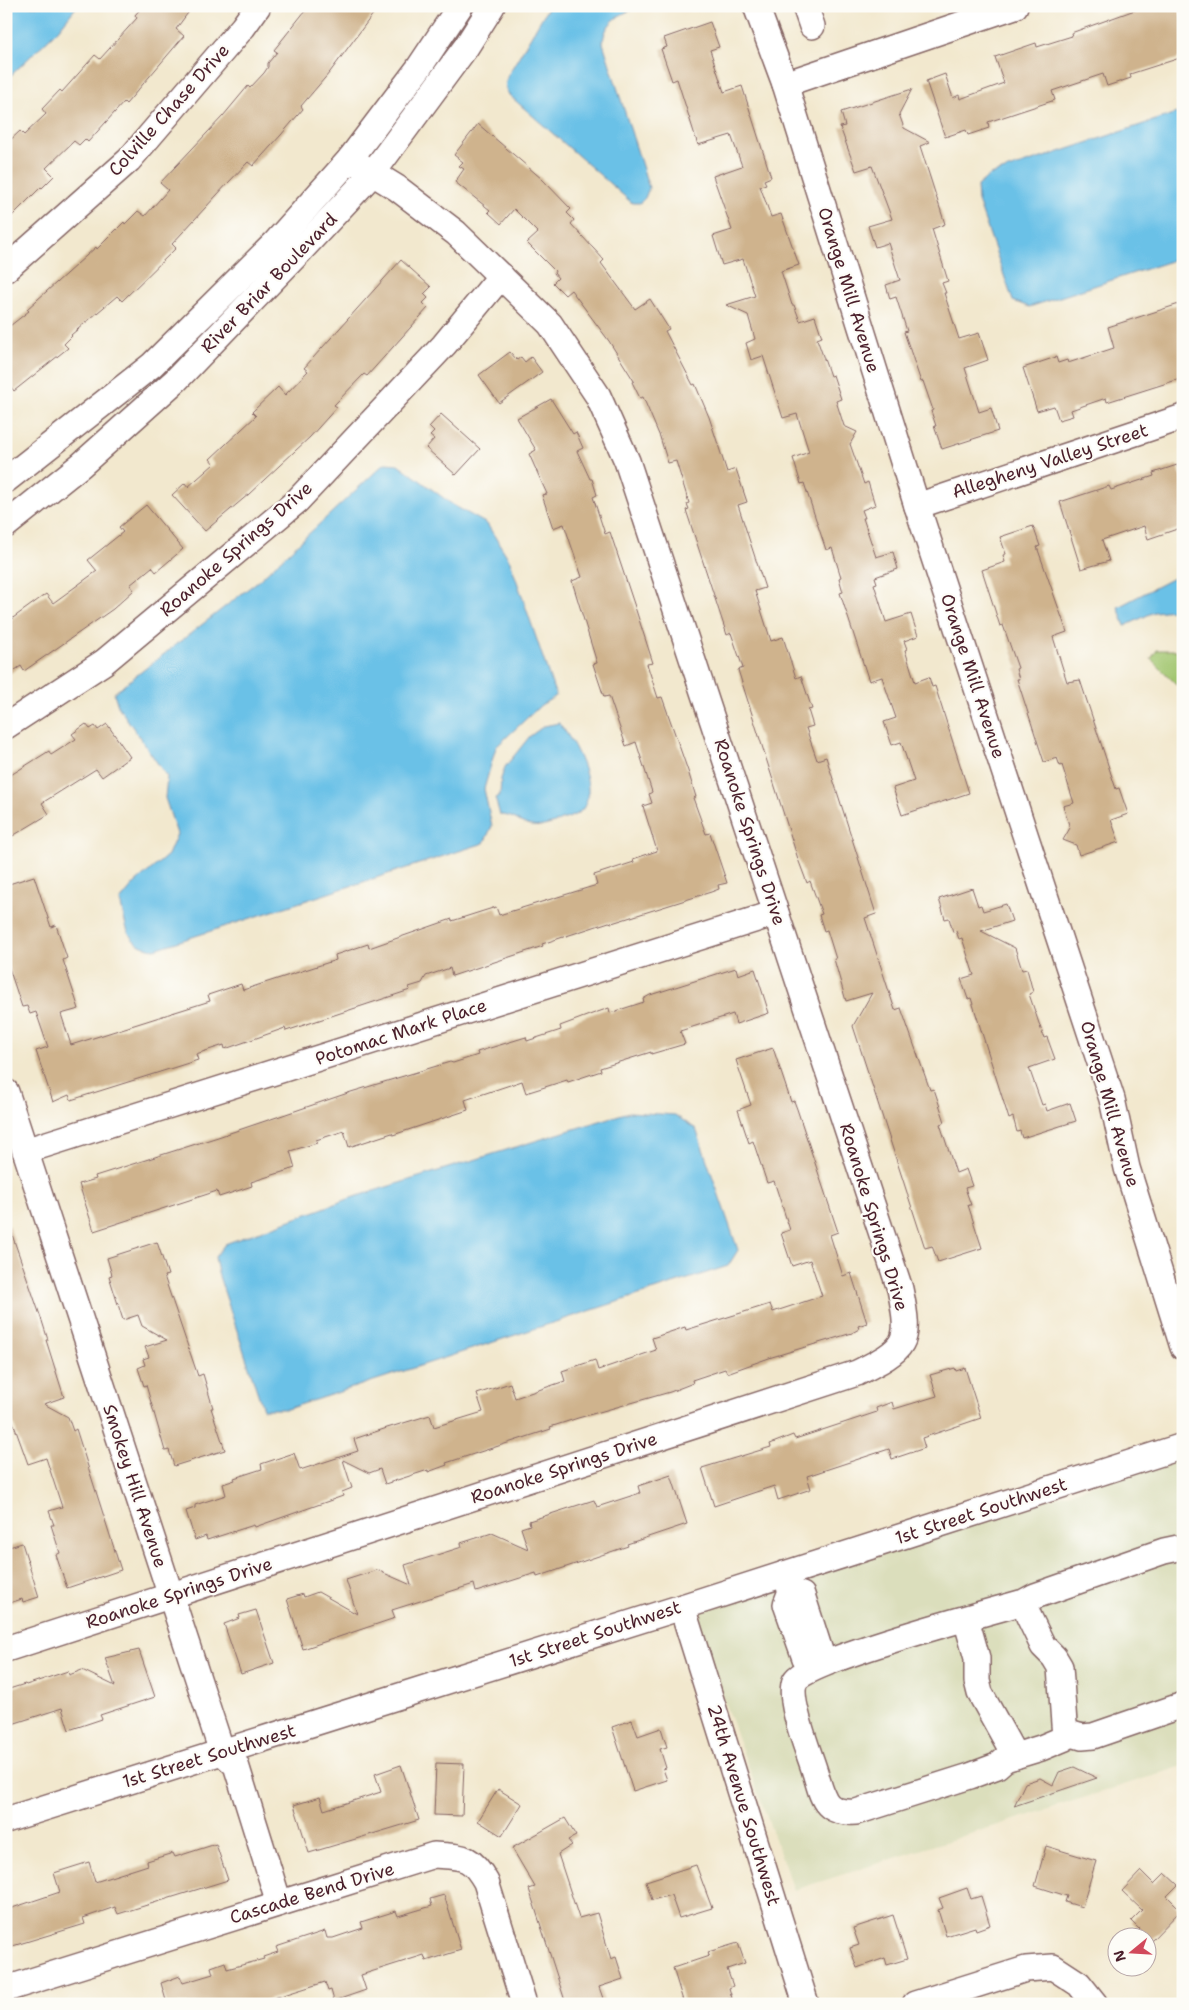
<svg xmlns="http://www.w3.org/2000/svg" width="1189" height="2010" viewBox="0 0 1189 2010" font-family="'Shantell Sans',sans-serif">
<style>
.built{fill:#dbdebc}
.green{fill:#a2c670;stroke:#76724e}
.water{fill:#6ac1e7;stroke:#5a7089}
.building{fill:#cfb38d}
.lines{fill:none;stroke-linecap:round;stroke-linejoin:round}
.minor-casing{stroke:#856564;stroke-width:28}
.minor{stroke:#fff;stroke-width:25}
.labels{text-anchor:middle;stroke-width:4.5;stroke-linejoin:round;paint-order:stroke}
.street-label{font-size:18px;fill:#4a1f2b;stroke:#fdfcf7}
</style>
<rect width="100%" height="100%" fill="#fdfcf7"/>
<filter id="ink" filterUnits="userSpaceOnUse"><feTurbulence type="fractalNoise" baseFrequency=".02" numOctaves="2"/><feDisplacementMap in="SourceGraphic" scale="10" xChannelSelector="R" yChannelSelector="G"/><feConvolveMatrix kernelMatrix="1 2 1 2 8 2 1 2 1" color-interpolation-filters="sRGB"/></filter>
<filter id="wash" filterUnits="userSpaceOnUse"><feTurbulence type="fractalNoise" baseFrequency=".0096" numOctaves="4" result="noise"/><feDisplacementMap in="SourceGraphic" scale="20" xChannelSelector="R" yChannelSelector="G"/><feGaussianBlur stdDeviation="1.12" result="paint"/><feColorMatrix in="noise" values="0 0 0 0 0 0 0 0 0 0 0 0 0 0 0 0 0 1.4 0 .05"/><feComposite in="paint" operator="in"/></filter>
<g filter="url(#wash)">
<rect width="100%" height="100%" fill="#f2e8ce"/>
<polygon class="built" points="1183,1456 1183,1766 794,1890 718,1685 695,1613"/>
<polygon class="green" points="1157,650 1183,650 1183,691 1151,659"/>
<g class="water">
<polygon points="6,6 77,6 58,30 6,80"/>
<path d="M549 6H642C623 12 604 21 603 43L649 188 645 198 640 203H632L509 95C504 87 505 83 508 75Z"/>
<polygon points="1183,111 1183,257 1029,307 1013,301 978,201 977,186 990,175"/>
<path d="M385 463 398 464 453 505 487 524 510 561 556 696 541 705 496 747 484 789 492 826 484 843 155 949C125 946 127 926 120 901L134 884 168 855 177 834 165 798 167 777 118 706 114 693 258 581Z"/>
<polygon points="1183,573 1183,609 1154,612 1125,626 1118,607"/>
<path d="M559 723C573 740 598 785 584 807 580 814 569 818 561 820 553 824 541 828 532 826 519 824 515 815 500 815L495 798 500 795 501 779 505 767 530 736 544 726Z"/>
<polygon points="629,1112 675,1115 696,1129 738,1250 728,1266 287,1409 263,1409 218,1273 215,1257 225,1244 351,1198"/>
</g>
<g id="blocks">
<g class="building">
<polygon points="143,6 193,6 176,29 184,36 132,97 126,104 124,102 88,142 85,139 79,145 74,141 46,168 54,176 42,188 41,187 6,222 6,144 20,131 24,135 46,114 42,109 60,90 62,92 95,55 100,59 137,18 135,15"/>
<polygon points="309,6 379,6 330,72 301,106 303,109 281,135 253,166 248,162 228,183 172,244 176,248 122,301 117,296 71,335 72,336 64,344 68,348 14,391 6,381 6,329 29,311 27,309 96,247 97,249 124,222 125,224 138,211 145,216 168,190 160,183 223,116 248,86 250,88 264,73 268,67 268,63 277,52 274,50"/>
<polygon points="1146,6 1178,6 1183,22 1183,57 1130,74 1131,78 1107,86 1103,74 1052,91 1055,100 988,122 989,128 968,135 966,130 945,137 926,81 945,74 953,98 959,95 960,99 1004,83 995,57 1036,43 1037,47 1072,36 1071,33"/>
<polygon points="710,22 719,47 710,50 724,92 742,86 771,177 764,180 766,184 760,186 771,217 781,214 799,265 781,271 792,305 794,305 800,321 815,316 822,337 817,339 830,376 833,375 841,399 836,401 844,426 857,432 850,444 864,484 868,482 875,505 862,510 865,518 863,518 876,557 893,552 898,569 875,577 877,583 874,584 886,622 911,614 918,636 904,641 907,649 905,650 915,682 929,677 932,687 935,686 969,793 902,815 893,788 914,781 901,742 892,745 884,722 896,718 882,677 869,681 840,593 843,592 839,578 841,577 832,548 826,550 804,483 801,484 793,458 809,452 797,414 783,418 763,356 751,360 746,343 755,339 748,315 726,305 755,296 743,259 722,265 713,236 732,230 713,176 742,166 731,135 698,145 677,79 672,81 661,49 667,47 664,38"/>
<polygon points="912,89 899,114 904,128 930,142 920,146 945,224 932,229 948,281 942,283 946,293 944,293 959,339 979,333 988,360 965,368 979,412 991,408 998,431 942,449 934,426 936,426 931,411 933,410 923,381 921,382 904,332 907,331 896,297 890,299 886,285 900,280 888,243 875,247 868,226 892,219 872,166 856,171 840,127 845,126 841,112"/>
<polygon points="478,124 542,179 571,209 567,213 574,220 571,224 604,260 601,263 635,309 650,299 669,329 665,331 693,385 695,384 709,417 727,472 736,469 747,502 738,505 765,588 755,591 771,641 783,637 796,678 801,676 812,709 808,710 813,726 806,728 817,760 826,757 876,914 865,918 895,1010 901,1008 930,1090 934,1089 945,1122 940,1124 956,1173 966,1169 972,1186 965,1188 971,1205 968,1205 982,1248 938,1262 932,1246 925,1248 853,1026 872,993 846,1001 834,959 836,959 827,930 824,931 819,915 822,914 810,881 807,883 798,859 738,670 743,668 731,633 727,635 686,510 689,509 687,504 689,503 676,461 668,463 660,437 643,397 640,398 632,382 634,381 609,341 571,290 565,295 553,283 558,278 554,273 555,271 527,243 538,233 514,209 501,224 488,212 490,210 455,182 464,169 459,166 463,162 454,155"/>
<polygon points="401,260 431,287 424,294 428,298 423,303 428,308 367,376 364,374 334,405 337,407 310,437 249,494 205,531 172,495 185,483 188,487 214,464 210,459 256,416 252,412 278,387 285,395 308,371 304,368"/>
<polygon points="1179,304 1183,314 1183,378 1107,402 1106,398 1071,410 1073,416 1059,420 1054,406 1037,411 1023,368 1056,357 1058,363 1067,360 1068,363 1114,348 1108,327"/>
<polygon points="510,352 517,360 521,357 525,362 531,357 542,372 499,403 479,375"/>
<polygon points="551,399 573,434 576,432 583,448 577,451 590,479 592,479 597,495 593,497 605,534 610,532 634,604 653,663 647,664 658,698 662,697 688,771 696,797 693,798 706,834 710,833 727,883 718,885 719,889 711,892 612,923 609,922 542,944 543,946 452,976 450,968 426,976 422,983 409,987 410,990 286,1031 285,1028 225,1049 224,1045 196,1054 198,1060 71,1100 69,1095 53,1102 36,1051 48,1047 36,1012 30,1014 27,1006 22,1007 6,959 6,885 34,876 51,927 56,925 67,958 63,960 79,1009 61,1014 71,1045 210,1001 208,995 241,984 243,990 336,960 335,955 368,944 369,948 452,919 452,921 496,907 499,915 597,885 594,875 634,862 633,859 657,851 643,806 652,803 649,794 652,792 636,742 626,746 609,696 604,697 593,664 597,663 572,581 582,577 564,524 553,528 542,495 547,494 529,454 536,450 517,418"/>
<polygon points="441,414 480,449 456,475 426,448 434,439 430,436 434,432 429,427"/>
<polygon points="1177,465 1183,483 1183,527 1148,539 1144,526 1102,540 1109,561 1081,569 1060,502 1109,486 1111,490 1154,476 1153,473"/>
<polygon points="146,505 183,549 156,572 152,567 130,585 134,590 113,609 24,671 21,666 6,676 6,623 46,594 53,603 97,571 88,560 123,532 119,527"/>
<polygon points="1033,526 1040,546 1037,547 1067,632 1053,637 1067,682 1080,680 1116,789 1119,788 1128,814 1111,820 1119,842 1079,855 1076,845 1063,840 1070,828 1063,806 1074,803 1062,765 1060,766 1057,758 1044,762 1017,679 1019,679 1016,669 1018,668 1003,625 1000,626 982,570 1005,562 1003,555 1006,554 1000,537"/>
<polygon points="86,724 90,729 95,726 98,730 107,724 130,757 102,777 96,769 42,803 49,814 6,840 6,778 49,751 51,755 76,739 72,734"/>
<polygon points="972,888 978,906 981,905 983,911 1006,904 1012,921 981,931 1015,948 1022,970 1027,969 1033,992 1029,994 1044,1038 1047,1037 1055,1059 1029,1068 1042,1105 1045,1104 1047,1111 1070,1103 1076,1121 1022,1138 1020,1131 1017,1132 1013,1117 1009,1119 971,998 968,999 961,979 974,975 962,938 959,939 956,931 953,932 949,918 945,919 939,899"/>
<polygon points="736,968 738,975 755,969 769,1013 736,1024 733,1014 680,1031 685,1044 651,1054 651,1052 600,1068 601,1071 568,1082 567,1080 526,1093 522,1081 465,1100 468,1110 393,1135 392,1133 349,1147 344,1131 316,1140 317,1143 290,1151 295,1168 251,1182 252,1186 219,1197 217,1191 94,1231 79,1184 96,1179 95,1176 218,1137 351,1092 450,1062 453,1063 478,1055 477,1052 526,1037 527,1041 561,1030 560,1026 592,1014 609,1008 610,1013 644,1002 643,999 650,995"/>
<polygon points="773,1048 791,1102 794,1101 797,1109 838,1232 830,1235 843,1276 851,1273 867,1323 858,1326 859,1329 852,1333 772,1357 727,1373 725,1369 692,1380 693,1383 670,1392 578,1418 550,1427 551,1429 446,1463 447,1465 428,1472 428,1470 385,1484 380,1469 369,1473 343,1460 352,1488 342,1492 343,1496 255,1527 254,1525 207,1540 206,1536 195,1540 186,1511 195,1508 195,1505 226,1495 223,1484 235,1480 234,1478 262,1469 261,1464 294,1453 300,1470 358,1451 354,1439 387,1428 430,1415 434,1427 483,1412 477,1394 510,1383 515,1398 565,1381 562,1371 595,1360 598,1370 656,1350 652,1338 685,1327 686,1330 770,1304 773,1312 822,1296 810,1260 792,1266 781,1233 790,1230 774,1181 767,1183 753,1141 749,1143 738,1110 751,1105 736,1060"/>
<polygon points="6,1226 9,1226 42,1321 48,1340 46,1340 64,1397 44,1404 68,1417 73,1431 76,1429 121,1570 67,1588 56,1555 60,1553 51,1525 54,1525 49,1511 62,1507 46,1458 28,1464 6,1403"/>
<polygon points="157,1242 168,1275 164,1276 198,1376 203,1374 213,1408 211,1408 225,1450 174,1466 169,1450 165,1451 146,1385 144,1386 138,1368 145,1365 143,1359 149,1357 145,1347 167,1340 142,1326 138,1315 123,1320 109,1276 112,1275 107,1258"/>
<polygon points="955,1368 956,1371 965,1368 981,1418 922,1438 925,1448 892,1459 889,1449 807,1476 811,1489 778,1500 774,1486 714,1506 702,1468 771,1447 770,1444 793,1435 795,1439 877,1412 876,1408 892,1402 894,1409 937,1396 930,1375"/>
<polygon points="671,1475 687,1524 627,1544 628,1546 537,1577 536,1573 476,1592 474,1584 392,1610 395,1618 303,1649 287,1599 303,1594 304,1597 318,1592 357,1614 346,1580 377,1570 411,1585 405,1565 462,1547 461,1543 492,1533 528,1549 521,1528 530,1525 529,1521 594,1500 597,1507 640,1493 638,1486"/>
<polygon points="22,1543 39,1597 23,1602 22,1599 6,1604 6,1548"/>
<polygon points="256,1610 274,1663 241,1674 224,1624 240,1618 239,1615"/>
<polygon points="139,1650 155,1697 100,1715 102,1719 69,1730 62,1708 6,1726 6,1690 25,1684 26,1685 68,1671 69,1675 82,1670 115,1686 105,1658"/>
<polygon points="632,1720 638,1736 661,1728 667,1747 660,1749 666,1768 663,1769 667,1780 633,1791 612,1727"/>
<polygon points="436,1763 464,1764 462,1816 434,1815"/>
<polygon points="401,1765 419,1820 309,1853 294,1805 320,1797 324,1810 381,1792 375,1774"/>
<polygon points="1074,1767 1097,1778 1014,1806 1025,1783 1040,1778 1053,1785 1059,1772"/>
<polygon points="498,1789 522,1804 502,1836 478,1821"/>
<polygon points="565,1818 576,1836 568,1840 572,1845 558,1854 579,1918 597,1913 611,1959 616,1957 623,1979 599,1987 605,2004 566,2004 529,1889 535,1887 512,1848"/>
<polygon points="216,1844 228,1880 118,1914 115,1907 83,1918 85,1924 6,1948 6,1910 60,1892 54,1873 89,1862 95,1882 148,1865 147,1861 173,1853 175,1857"/>
<polygon points="1046,1846 1096,1861 1082,1907 1065,1902 1067,1896 1035,1886"/>
<polygon points="696,1865 712,1908 679,1918 671,1895 652,1900 646,1881"/>
<polygon points="1141,1871 1154,1884 1165,1873 1178,1885 1167,1896 1181,1910 1151,1941 1131,1921 1142,1910 1122,1891"/>
<polygon points="967,1888 971,1899 981,1896 990,1925 976,1930 975,1927 946,1936 938,1910 943,1908 939,1898"/>
<polygon points="444,1895 461,1950 426,1961 424,1955 361,1975 366,1990 334,2001 331,1990 328,1991 325,1982 255,2004 167,2004 161,1983 180,1976 183,1983 213,1974 211,1967 225,1962 227,1969 264,1959 263,1957 278,1952 276,1947 325,1931 327,1938 333,1938 363,1928 361,1922 396,1911 398,1916 432,1906 430,1899"/>
<polygon points="893,1915 907,1959 887,1965 885,1958 857,1968 850,1948 859,1945 853,1928"/>
<polygon points="738,1943 745,1963 727,1969 733,1986 729,1988 732,1998 714,2004 684,2004 673,1968 709,1956 708,1952"/>
</g>
</g>
</g>
<g filter="url(#ink)">
<use href="#blocks" fill-opacity="0" stroke="#856564" stroke-width="1"/>
<g class="lines">
<defs>
<g id="minor">
<polyline points="756,6 785,84 917,506 1112,1099 1127,1168 1183,1347"/>
<polyline points="805,6 812,26"/>
<polyline points="785,84 1015,6"/>
<polyline points="6,269 129,160 243,27 258,6"/>
<polyline points="6,480 152,365 275,243 350,159 418,69 460,6"/>
<polyline points="917,506 1183,417"/>
<polyline points="6,525 81,465 176,380 301,250 372,174 466,47 492,6"/>
<polyline points="6,726 104,662 297,501 444,345 501,276"/>
<polyline points="6,1092 222,1752 236,1765 279,1903"/>
<polyline points="25,1151 776,913"/>
<polyline points="784,1574 791,1591 786,1604 805,1658 815,1667 821,1654 802,1595 791,1591"/>
<path d="M1024 1602C992 1611 804 1661 795 1681 787 1699 808 1750 814 1769 823 1796 822 1814 856 1812L970 1776 997 1766 1005 1759 1041 1748 1065 1738 1060 1667 1054 1657 1043 1646 1029 1617 1024 1602 1035 1596 1164 1551 1183 1547"/>
<polyline points="682,1607 806,2004"/>
<polyline points="966,1619 977,1658 977,1681 980,1693 1015,1756"/>
<path d="M6 1649 857 1373C906 1348 912 1345 900 1289L627 461 598 396 550 324 456 233 397 188 350 159"/>
<polyline points="1065,1732 1082,1737 1093,1736 1183,1705"/>
<polyline points="6,1820 682,1607 1183,1446"/>
<path d="M6 1989 434 1855C463 1857 471 1855 486 1882L524 2004"/>
<polyline points="915,2004 1026,1969 1053,1967 1079,1984 1095,2004"/>
</g>
</defs>
<use href="#minor" class="minor-casing"/>
<use href="#minor" class="minor"/>
</g>
</g>
<g class="labels">
<g class="street-label">
<text transform="translate(169 110) rotate(-48)" y="6">Colville Chase Drive</text>
<text transform="translate(269 283) rotate(-46)" y="6">River Briar Boulevard</text>
<text transform="translate(849 290) rotate(73)" y="6">Orange Mill Avenue</text>
<text transform="translate(1050 461) rotate(-18)" y="6">Allegheny Valley Street</text>
<text transform="translate(236 549) rotate(-41)" y="6">Roanoke Springs Drive</text>
<text transform="translate(973 676) rotate(72)" y="6">Orange Mill Avenue</text>
<text transform="translate(750 832) rotate(72)" y="6">Roanoke Springs Drive</text>
<text transform="translate(401 1032) rotate(-18)" y="6">Potomac Mark Place</text>
<text transform="translate(1110 1104) rotate(74)" y="6">Orange Mill Avenue</text>
<text transform="translate(874 1217) rotate(73)" y="6">Roanoke Springs Drive</text>
<text transform="translate(564 1468) rotate(-18)" y="6">Roanoke Springs Drive</text>
<text transform="translate(135 1486) rotate(72)" y="6">Smokey Hill Avenue</text>
<text transform="translate(981 1511) rotate(-18)" y="6">1st Street Southwest</text>
<text transform="translate(179 1593) rotate(-18)" y="6">Roanoke Springs Drive</text>
<text transform="translate(595 1634) rotate(-18)" y="6">1st Street Southwest</text>
<text transform="translate(209 1756) rotate(-17)" y="6">1st Street Southwest</text>
<text transform="translate(744 1805) rotate(73)" y="6">24th Avenue Southwest</text>
<text transform="translate(312 1893) rotate(-17)" y="6">Cascade Bend Drive</text>
</g>
</g>
<rect width="1189" height="2010" fill="none" stroke="#fdfcf7" stroke-width="25"/>
<g transform="translate(1132 1952) rotate(252)"><circle r="24" fill="#fdfcf7" stroke="#b5a4a5"/>
<path d="M0-4L9 19L0 12L-9 19Z" fill="#d1495b"/>
<text y="-8" font-size="14" font-weight="bold" text-anchor="middle" fill="#4a1f2b">N</text>
</g>
</svg>
